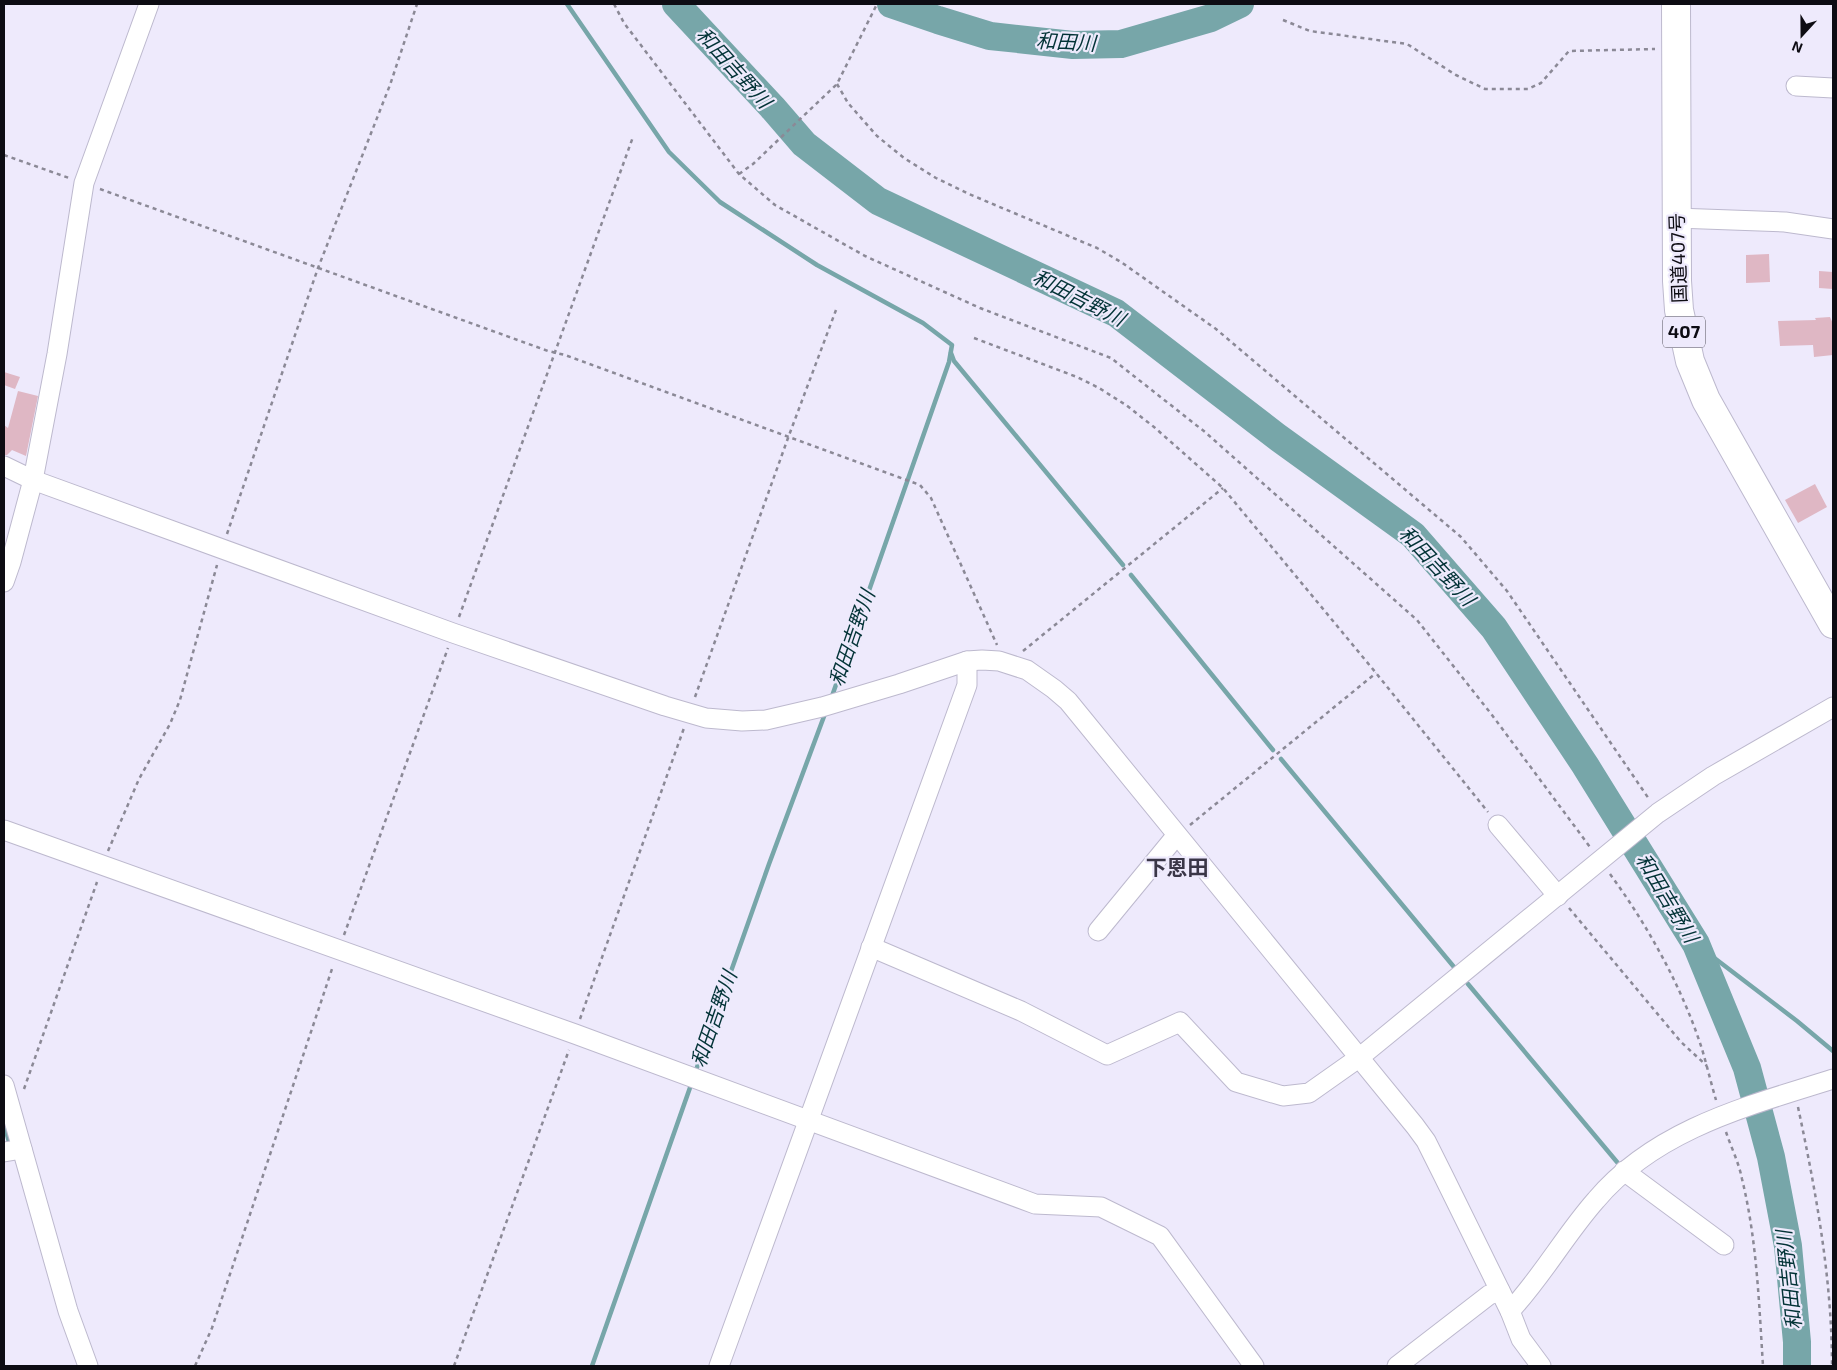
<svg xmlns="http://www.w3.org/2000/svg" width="1837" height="1370" viewBox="0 0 1837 1370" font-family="'Exo 2','Noto Sans JP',sans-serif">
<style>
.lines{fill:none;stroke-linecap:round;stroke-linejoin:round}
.stream{stroke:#77a6a9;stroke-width:4.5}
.river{stroke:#77a6a9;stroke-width:28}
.building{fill:#dfb7c4}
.minor-casing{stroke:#bdb9ce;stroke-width:21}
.highway-casing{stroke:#bdb9ce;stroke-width:30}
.path{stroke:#8b8996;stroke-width:2.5;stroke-dasharray:4 4;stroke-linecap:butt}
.minor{stroke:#fff;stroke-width:19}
.highway{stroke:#fff;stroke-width:28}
.labels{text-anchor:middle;stroke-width:4.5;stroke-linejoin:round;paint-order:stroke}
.shield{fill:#eeeafc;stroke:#504f59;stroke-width:1}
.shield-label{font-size:18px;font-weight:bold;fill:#0d0c13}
.street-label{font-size:19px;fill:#0d0c13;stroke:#eeeafc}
.water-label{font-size:20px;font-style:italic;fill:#033337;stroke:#eeeafc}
.quarter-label{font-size:21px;font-weight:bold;fill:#3a3647;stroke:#eeeafc}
</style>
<rect width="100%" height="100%" fill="#eeeafc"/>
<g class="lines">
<g class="stream">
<polyline points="567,4 669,152 720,202 817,265 923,323 952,345 949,362 831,699"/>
<polyline points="951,353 954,361 1123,565"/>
<polyline points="1131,575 1273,750"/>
<polyline points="1281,759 1454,967"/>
<polyline points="1696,944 1797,1021 1833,1051"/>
<polyline points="1468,984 1617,1162"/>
<polyline points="695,1073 769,864 826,711"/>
<polyline points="4,1124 9,1142"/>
<polyline points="592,1366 692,1082"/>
</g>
<g class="river">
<polyline points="676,4 772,107 804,144 878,201 1116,313 1276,436 1413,535 1494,628 1585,765 1696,944 1747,1068 1771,1157 1788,1246 1797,1342 1797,1366"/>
<polyline points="891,4 938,20 990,36 1073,45 1121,44 1211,18 1240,4"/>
</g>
</g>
<g class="building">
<polygon points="1769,254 1770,282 1746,283 1746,255"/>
<polygon points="1819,271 1833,272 1833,289 1819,288"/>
<polygon points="1830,317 1833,324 1833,355 1814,357 1813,345 1780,346 1778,321 1816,320 1815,318"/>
<polygon points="4,372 20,377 15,389 4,385"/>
<polygon points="18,391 38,396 26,456 12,450 7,455 4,455 4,425 8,428"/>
<polygon points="1815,484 1827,507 1798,523 1785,500"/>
</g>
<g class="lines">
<defs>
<g id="minor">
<polyline points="1796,86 1833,88"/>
<polyline points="1676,218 1785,222 1833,229"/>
<polyline points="4,466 33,480 453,633 665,706 706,718 742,721 766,720 822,707 899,684 967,661 982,660 999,661 1027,670 1054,689 1068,701 1415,1126 1426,1141 1443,1175 1510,1311 1521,1339 1541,1366"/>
<polyline points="4,582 11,562 33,480 57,354 84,183 149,4"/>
<polyline points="1498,825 1558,896"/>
<polyline points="4,830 575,1034 1035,1204 1101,1207 1160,1236 1254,1366"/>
<polyline points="1098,931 1176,836"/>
<polyline points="871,947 1021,1011 1107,1055 1180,1022 1236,1082 1283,1096 1309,1093 1360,1057 1658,813 1713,776 1833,707"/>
<polyline points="4,1085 68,1311 88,1366"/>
<polyline points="4,1152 22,1149"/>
<polyline points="1624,1171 1724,1245"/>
<path d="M1510 1311C1542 1277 1565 1235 1596 1200 1656 1129 1748 1106 1833 1079"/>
<polyline points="719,1366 967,685 967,661"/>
<polyline points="1397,1366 1489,1295 1500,1291"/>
</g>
<polyline id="highway" points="1676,4 1677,281 1679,310 1690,361 1706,400 1833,624"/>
</defs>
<use href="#minor" class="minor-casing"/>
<use href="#highway" class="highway-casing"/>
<g class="path">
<polyline points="614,4 624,23 739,174 775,205 865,256 980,308 1111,358 1205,432 1417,620 1492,715 1590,847"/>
<polyline points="1283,20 1310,31 1407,44 1456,75 1485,89 1528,89 1541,83 1569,51 1655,49"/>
<polyline points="837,84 848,103 877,136 904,158 936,178 969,194 1097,248 1121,262 1216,329 1461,537 1507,591 1649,799"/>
<polyline points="4,155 69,178"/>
<polyline points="739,174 753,164 837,84 877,4"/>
<polyline points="100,189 548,351 565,355 920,485 931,498 997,645"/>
<polyline points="974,338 1077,377 1099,388 1126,405 1154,427 1223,488 1376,673 1488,812"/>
<polyline points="227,534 318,268 390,85 417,4"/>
<polyline points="459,617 633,137"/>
<polyline points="1023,651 1223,488"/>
<polyline points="695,697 788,438 836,310"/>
<polyline points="1190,825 1376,673"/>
<polyline points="108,851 139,779 170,724 180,700 217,565"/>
<path d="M1610 874C1648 926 1682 987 1702 1049 1707 1066 1711 1083 1716 1100"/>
<polyline points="1569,908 1681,1042 1707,1066"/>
<polyline points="344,935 448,648"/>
<polyline points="580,1019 684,728"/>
<polyline points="24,1089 97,882"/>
<path d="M1798 1107C1816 1192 1832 1279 1832 1366"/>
<path d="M1726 1132C1731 1147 1739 1163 1742 1179 1757 1240 1759 1304 1763 1366"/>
<polyline points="195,1366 212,1328 333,966"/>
<polyline points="454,1366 569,1050"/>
</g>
<use href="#minor" class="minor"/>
<use href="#highway" class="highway"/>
</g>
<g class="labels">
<rect class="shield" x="1663" y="316.5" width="42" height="31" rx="4"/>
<g class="shield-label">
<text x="1684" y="338">407</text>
</g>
<g class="street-label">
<text transform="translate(1678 258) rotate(-92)" y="7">国道407号</text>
</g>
<g class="water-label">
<text transform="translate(1066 42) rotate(3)" y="7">和田川</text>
<text transform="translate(734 68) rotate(48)" y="7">和田吉野川</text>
<text transform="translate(1079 298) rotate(27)" y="7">和田吉野川</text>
<text transform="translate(1437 566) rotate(47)" y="7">和田吉野川</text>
<text transform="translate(852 638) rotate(-71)" y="7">和田吉野川</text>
<text transform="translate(1667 898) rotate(59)" y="7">和田吉野川</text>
<text transform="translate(714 1019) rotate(-71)" y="7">和田吉野川</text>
<text transform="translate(1789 1280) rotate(-96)" y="7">和田吉野川</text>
</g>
<g class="quarter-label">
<text x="1177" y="875">下恩田</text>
</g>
</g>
<rect width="1837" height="1370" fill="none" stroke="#0d0c13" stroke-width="10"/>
<g transform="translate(1802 35) rotate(201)" stroke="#eeeafc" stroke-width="4" paint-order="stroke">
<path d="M0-4L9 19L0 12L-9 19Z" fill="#0d0c13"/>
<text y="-8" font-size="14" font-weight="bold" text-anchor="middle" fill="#0d0c13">N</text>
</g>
</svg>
